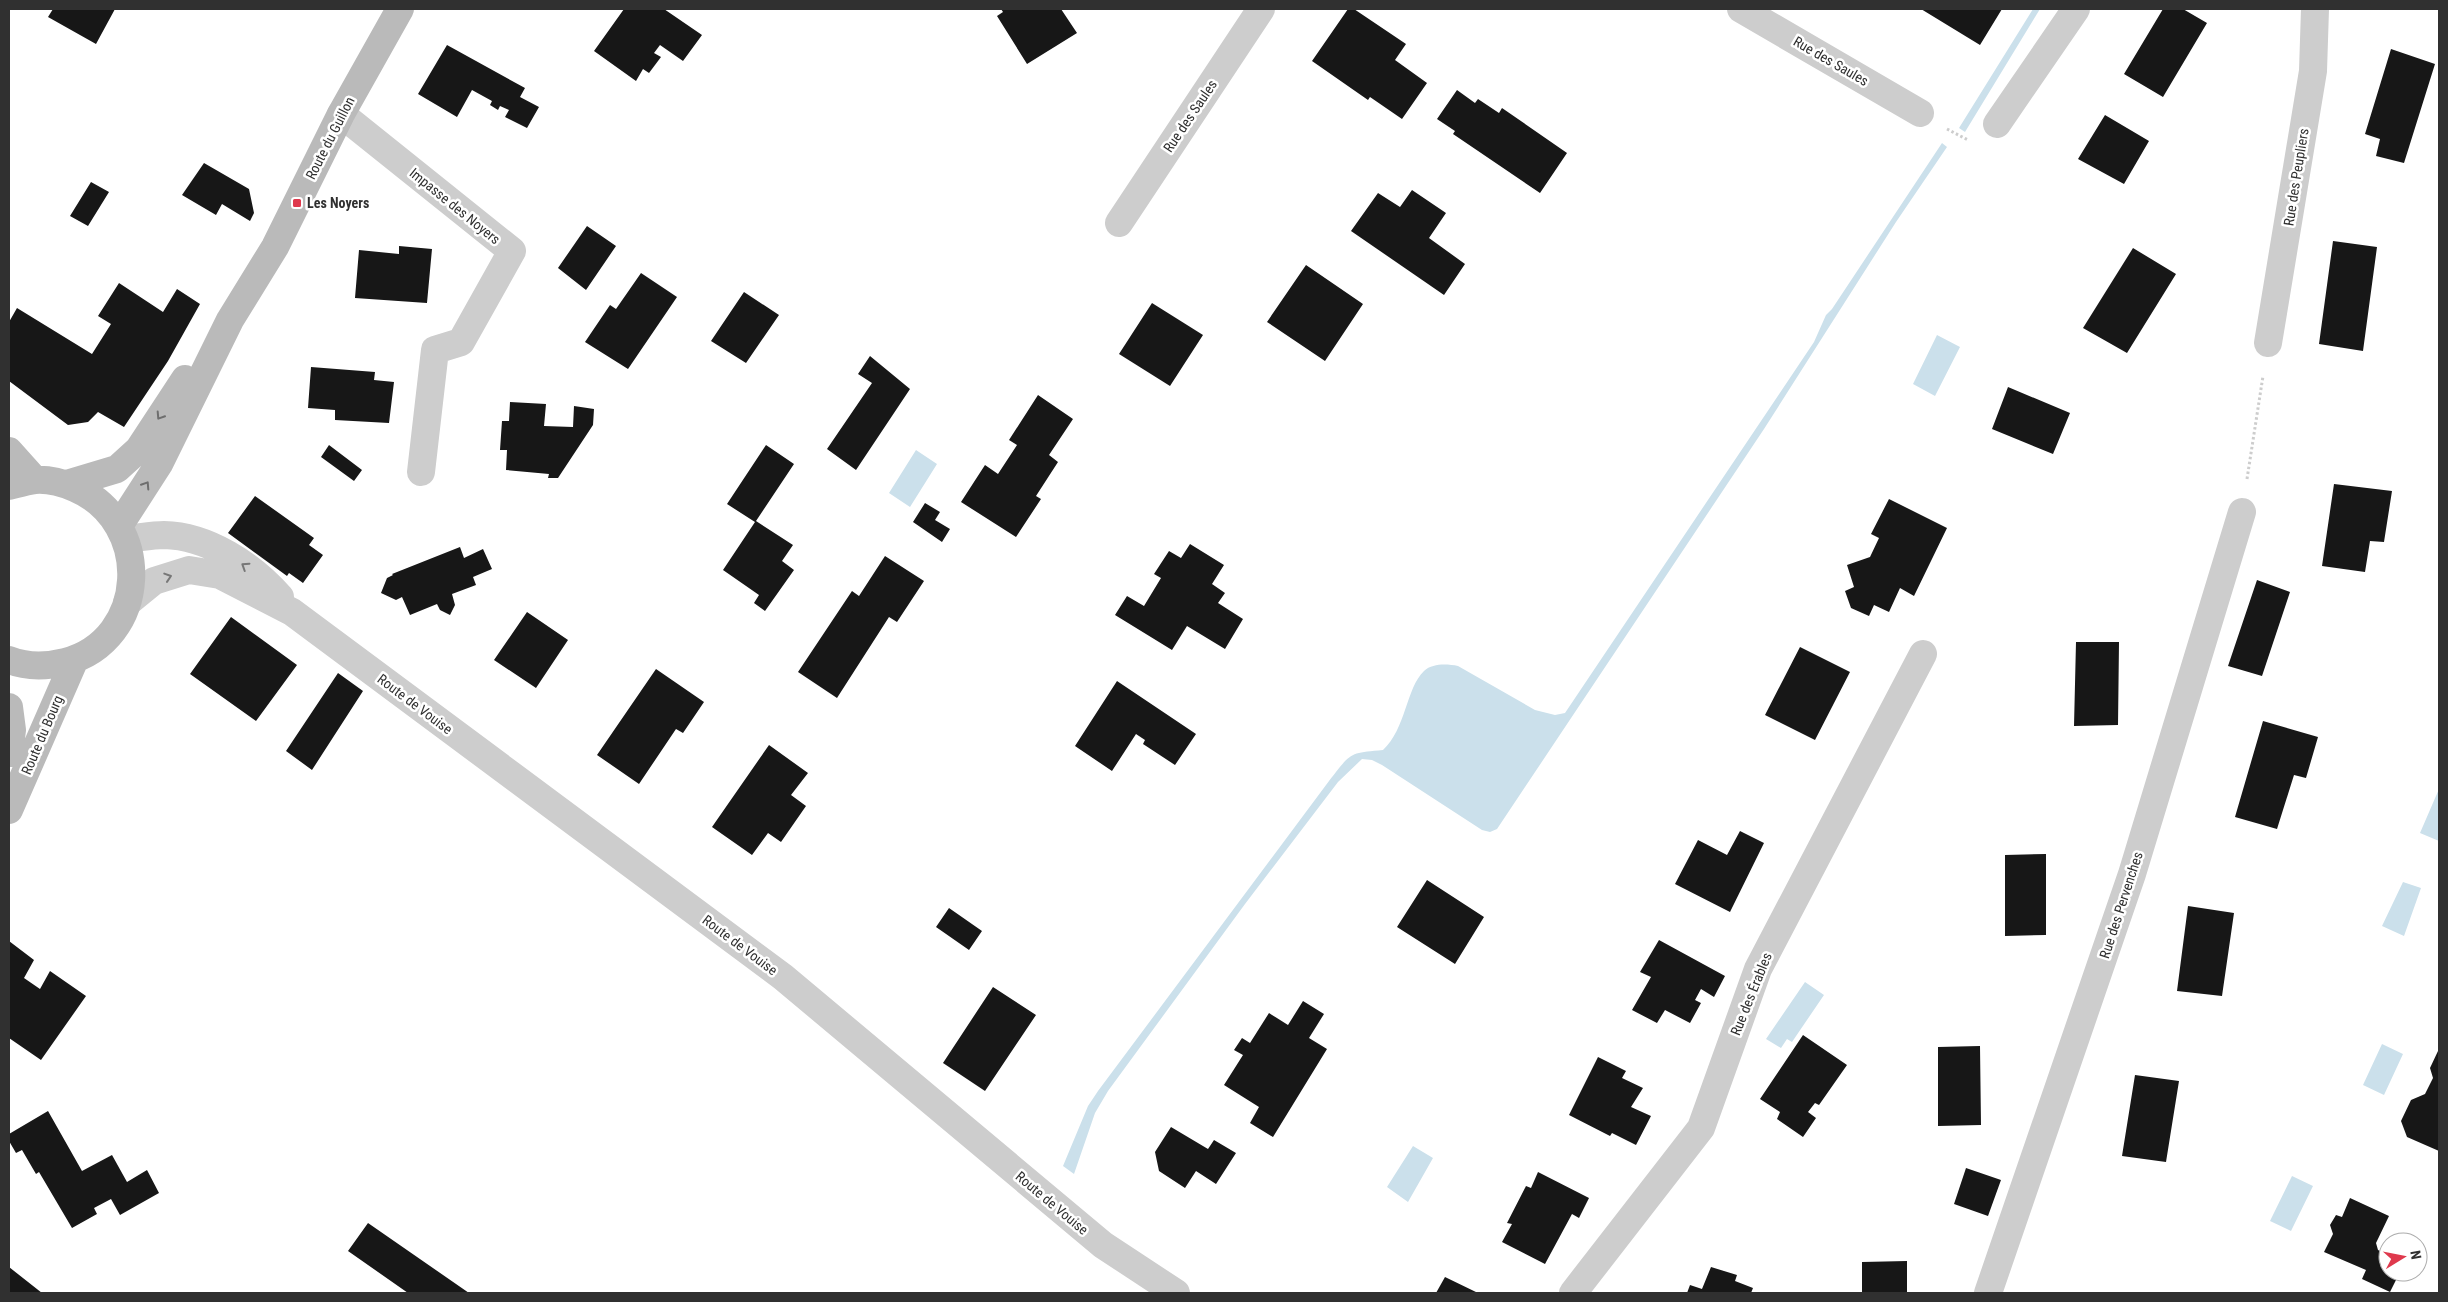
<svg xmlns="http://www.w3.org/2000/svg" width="2448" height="1302" viewBox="0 0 2448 1302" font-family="'Roboto Condensed',sans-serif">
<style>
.water{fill:#cbe0eb}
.building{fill:#171717}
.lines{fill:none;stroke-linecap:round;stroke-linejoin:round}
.path{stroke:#cdcdcd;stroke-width:3;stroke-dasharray:2.5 2.5;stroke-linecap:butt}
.street{stroke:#cdcdcd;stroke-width:28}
.secondary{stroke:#bababa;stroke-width:28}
.oneway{stroke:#6e6e6e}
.oneway2{stroke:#777}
.poi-dot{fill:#df394d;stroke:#fff;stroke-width:2}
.labels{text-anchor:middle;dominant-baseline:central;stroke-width:5;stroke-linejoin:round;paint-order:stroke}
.street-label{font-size:14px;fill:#303030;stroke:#fff}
.poi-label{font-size:14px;font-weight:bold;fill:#303030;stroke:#fff;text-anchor:start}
</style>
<rect width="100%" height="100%" fill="#fff"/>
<path class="water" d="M2033,9h7l-75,123 -6,-4z
M1942,143l5,4 -51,75 -132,207 -267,400 -7,3 -8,-2 -100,-65 -10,-5 -10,-1 -24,23 -93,122 -137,187 -13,22 -21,61 -11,-8 25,-60 10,-15 231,-310c22,-28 19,-28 54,-31 23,-21 23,-62 41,-79 9,-8 23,-7 34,-5l77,44 20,5 10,-2 249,-371 12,-27 6,-6z
M1937,335l23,12 -25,49 -22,-12z
M916,450l21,14 -27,43 -21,-14z
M2439,789v52l-19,-8z
M2403,882l18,6 -17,48 -22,-10z
M1805,982l19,13 -32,47 -5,-3 -6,9 -15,-9z
M2382,1044l21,10 -19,41 -21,-10z
M1413,1146l20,12 -25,44 -21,-15z
M2292,1176l21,10 -22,45 -21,-10z"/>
<path class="building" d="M53,9h62l-19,35 -48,-27z
M624,9h40l38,26 -19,26 -23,-16 -6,8 7,4 -12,16 -6,-4 -7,12 -42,-30z
M1001,9h60l16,24 -50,31 -30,-48 6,-4z
M1348,9h6l52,35 -11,16 32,23 -25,36 -32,-22 -2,3 -56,-39z
M1921,9h81l-22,36z
M2163,9h20l24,14 -44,74 -39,-23z
M447,45l78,43 -5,9 19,10 -12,21 -22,-11 4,-7 -9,-4 -2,4 -8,-5 2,-4 -20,-11 -15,27 -39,-23z
M2391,49l44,15 -31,99 -28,-7 4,-17 -15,-5z
M1457,90l18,13 3,-4 21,14 3,-5 65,45 -27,40 -87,-59 2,-3 -18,-12z
M2105,115l44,26 -25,43 -46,-25z
M204,163l45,26 5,24 -4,8 -28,-17 -6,11 -34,-20z
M91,182l18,10 -21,34 -18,-10z
M1412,190l34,23 -17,25 36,26 -21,31 -93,-64 27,-38 22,14z
M587,226l29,20 -30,44 -28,-22z
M2333,241l44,6 -14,104 -44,-7z
M399,246l33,3 -5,54 -72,-5 4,-48 40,4z
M2133,248l43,26 -49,79 -44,-25z
M1306,265l57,39 -38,57 -58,-39z
M641,273l36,24 -49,72 -43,-27 25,-37 6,4z
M119,283l44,29 14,-23 23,15 -32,57 -44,66 -26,-15 -10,10 -20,3 -59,-44v-59l8,-14 75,46 19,-30 -13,-8z
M744,292l35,23 -33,48 -35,-22z
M1152,303l51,32 -33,51 -51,-32z
M870,356l40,33 -54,81 -29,-21 45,-66 -14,-9z
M311,367l64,5 -1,8 20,2 -5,41 -54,-3v-10l-27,-2z
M2008,387l62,26 -17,41 -61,-25z
M1038,395l35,24 -24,36 9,7 -22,34 5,3 -25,38 -55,-35 24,-37 13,9 19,-29 -8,-5z
M510,402l36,2 -2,22 29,1 1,-21 20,3 -1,16 -35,53h-10l1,-4 -43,-4 1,-20h-7l2,-29h7z
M329,445l33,25 -8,11 -33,-24z
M766,445l28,19 -38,57 37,24 -11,16 12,9 -29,41 -11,-8 5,-8 -36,-25 32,-48 -28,-18z
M2334,484l58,7 -8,51 -14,-1 -5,31 -43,-6z
M255,496l59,42 -5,7 14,10 -20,28 -14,-10 -2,3 -59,-43z
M1889,499l58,29 -33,68 -14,-8 -11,24 -15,-7 -5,11 -18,-8 -6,-17 9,-4 -7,-22 23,-8 9,-19 -8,-4z
M925,503l15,9 -5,8 15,9 -8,13 -29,-20z
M1190,544l34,21 -12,19 13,9 -7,10 25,16 -18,30 -38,-23 -15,24 -57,-35 12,-19 17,10 17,-28 -7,-4 15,-23 12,7z
M460,547l4,11 19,-9 9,20 -19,8 3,8 -24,9 3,11 -5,10 -10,-5 -3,-6 -27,11 -8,-18 -6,3 -15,-7 6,-15 6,-3 -1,-1z
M885,556l39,25 -27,41 -8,-5 -52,81 -39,-26 54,-81 7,5z
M2257,580l33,12 -28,84 -34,-10z
M527,612l41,28 -32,48 -42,-28z
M231,617l66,48 -41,56 -66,-47z
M2076,642h43l-1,83 -44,1z
M1800,647l50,25 -35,68 -50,-25z
M656,669l48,33 -21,31 -7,-4 -37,55 -42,-29z
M338,673l25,18 -51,79 -26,-19z
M1117,681l79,53 -21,31 -32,-21 2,-4 -9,-6 -24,37 -37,-25z
M2263,721l55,16 -12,41 -12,-3 -17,54 -42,-12z
M769,745l39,28 -17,22 15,11 -25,36 -13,-9 -16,22 -40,-28z
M1740,831l24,12 -34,69 -55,-28 23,-44 29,15z
M2046,854v81l-41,1v-81z
M1427,880l57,37 -29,47 -58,-37z
M2188,906l46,7 -12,83 -45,-5z
M949,908l33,23 -13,19 -33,-23z
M1659,940l66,36 -11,21 -13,-8 -6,11 6,3 -11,20 -25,-13 -8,13 -25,-13 19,-33 -11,-5z
M9,941l25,19 -10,18 16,11 10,-18 36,25 -45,64 -32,-22z
M993,987l43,28 -51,76 -42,-28z
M1303,1001l21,13 -15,24 18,11 -54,88 -23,-14 9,-16 -35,-22 19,-30 -9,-5 8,-12 8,5 19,-30 19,12z
M1803,1035l44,30 -28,40 -4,-2 -7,9 8,6 -13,19 -26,-18 3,-7 -20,-13z
M1980,1046l1,79 -43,1v-79z
M2438,1051l1,1v99l-32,-14 -6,-16 10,-21 14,-6 8,-16 -3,-10z
M1598,1057l28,14 -4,7 21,10 -12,19 20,9 -15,29 -24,-12 -2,3 -41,-21z
M2135,1075l44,6 -13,81 -44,-6z
M48,1111l34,60 30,-16 15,27 20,-12 12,23 -39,22 -9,-16 -17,9 3,6 -25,14 -33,-56 -3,2 -14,-24 -6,3 -7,-12v-7z
M1171,1127l37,22 6,-9 22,13 -20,31 -20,-13 -11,17 -26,-17 -4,-19z
M1966,1168l35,12 -13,36 -34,-12z
M1538,1172l51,26 -10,20 -7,-4 -27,50 -43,-22 10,-18 -5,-1 19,-37 5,2z
M2350,1198l39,18 -13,27 2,7 10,5v17h12l-10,20 -28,-13 4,-9 -42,-18 9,-18 -3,-9 6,-10 6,2z
M368,1223l101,70h-61l-60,-42z
M1907,1261v32h-45v-31z
M9,1267l33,26h-33z
M1711,1267l26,8 -2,6 18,7 -2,5h-64l3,-8 12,4z
M1445,1277l33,16h-42z"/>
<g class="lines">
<path class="path" d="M1947,129l21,11
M2247,479l16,-103"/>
<path class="street" d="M1741,9l179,104
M341,114l171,137 -51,91 -26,8 -14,122
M1997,124l79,-115
M1119,223l142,-214
M2268,343l45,-272 2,-62
M126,539c12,-1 26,-4 38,-4 44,1 88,30 116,62
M127,603l27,-22 35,-11 31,5 72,37 491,365 320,268 73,48
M1573,1293l128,-165 57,-159 165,-315
M1988,1293l144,-419 110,-362"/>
<path class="secondary" d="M9,451l26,29
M67,484l50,-15 22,-20 46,-70
M9,486c8,-2 17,-5 26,-6 13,-1 28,3 40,8 79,34 74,152 -10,174 -20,5 -38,5 -56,-2
M119,526l40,-62 71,-144 45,-73 66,-133 59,-105
M9,707l3,23 -3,23
M9,810l66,-151"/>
</g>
<defs><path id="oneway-chevron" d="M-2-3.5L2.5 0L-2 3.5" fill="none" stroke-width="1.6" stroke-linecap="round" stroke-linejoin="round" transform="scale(1.25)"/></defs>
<g class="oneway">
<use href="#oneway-chevron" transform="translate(160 416) rotate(123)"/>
<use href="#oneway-chevron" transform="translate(146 485) rotate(-57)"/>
</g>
<g class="oneway2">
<use href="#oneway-chevron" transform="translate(245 566) rotate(-147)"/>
<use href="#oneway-chevron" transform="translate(168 577) rotate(-18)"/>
</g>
<rect class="poi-dot" x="292" y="198" width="10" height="10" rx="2.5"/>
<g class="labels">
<g class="street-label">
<text transform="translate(1831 61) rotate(30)">Rue des Saules</text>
<text transform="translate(1190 116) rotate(-56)">Rue des Saules</text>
<text transform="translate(330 138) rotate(-63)">Route du Guillon</text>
<text transform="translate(2296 177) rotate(-81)">Rue des Peupliers</text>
<text transform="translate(455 206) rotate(39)">Impasse des Noyers</text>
<text transform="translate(415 704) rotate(37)">Route de Vouise</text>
<text transform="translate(42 735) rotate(-67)">Route du Bourg</text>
<text transform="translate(2121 905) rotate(-72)">Rue des Pervenches</text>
<text transform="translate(740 945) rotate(37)">Route de Vouise</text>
<text transform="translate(1751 994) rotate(-68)">Rue des Érables</text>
<text transform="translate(1052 1203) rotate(40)">Route de Vouise</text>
</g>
<g class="poi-label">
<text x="307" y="203">Les Noyers</text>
</g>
</g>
<rect width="2448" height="1302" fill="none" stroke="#303030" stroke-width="20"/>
<g transform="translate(2403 1257) rotate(80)"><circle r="24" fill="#ffffff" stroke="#acacac"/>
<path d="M0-4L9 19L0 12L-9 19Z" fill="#df394d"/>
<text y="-8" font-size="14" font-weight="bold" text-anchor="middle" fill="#303030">N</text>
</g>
</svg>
